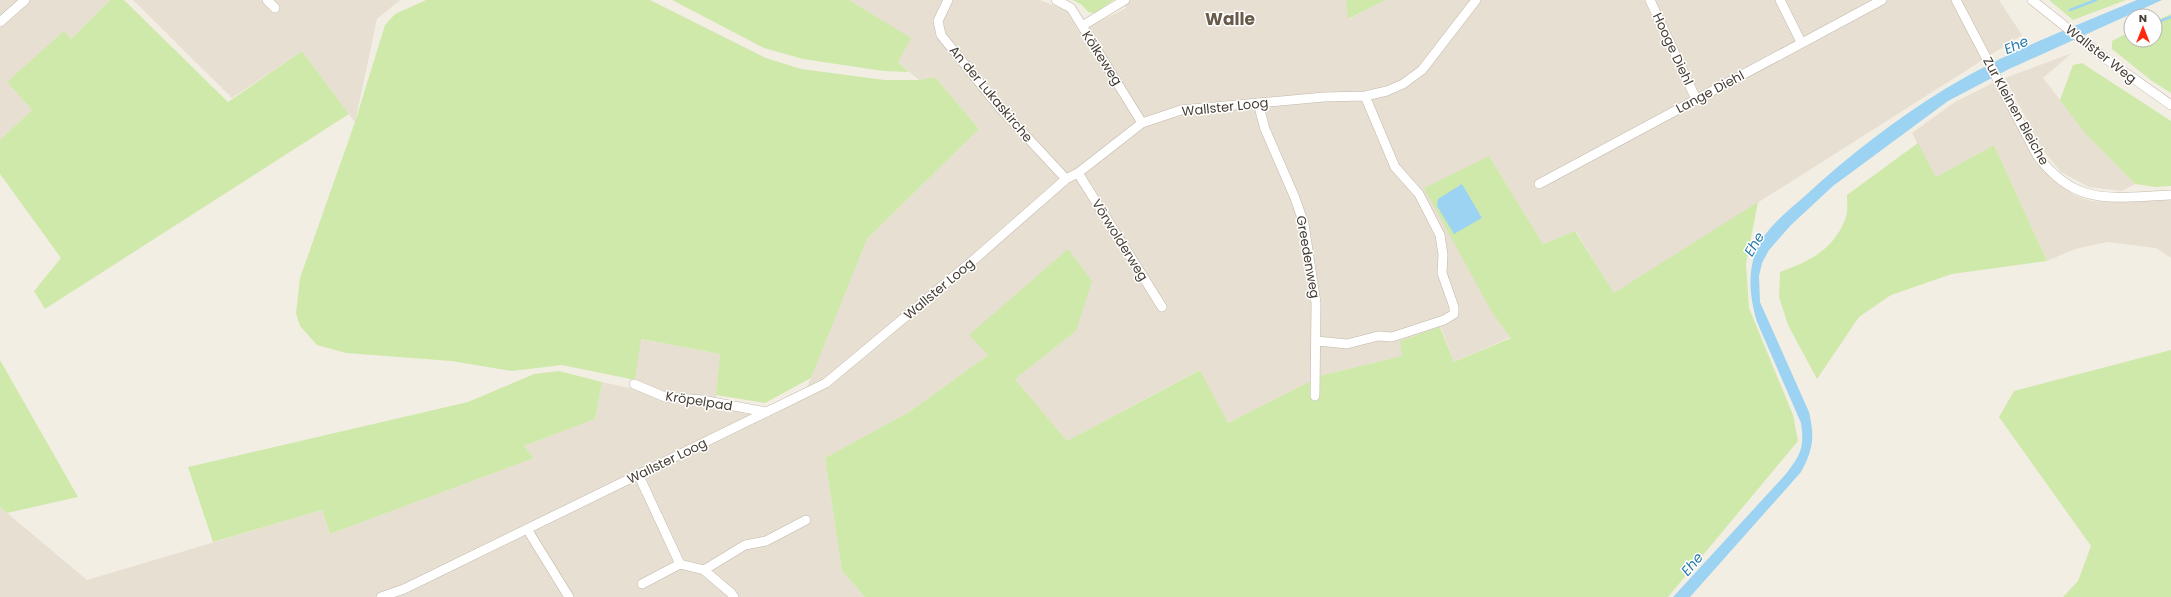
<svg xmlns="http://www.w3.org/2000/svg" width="2171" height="597" viewBox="0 0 2171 597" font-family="Poppins,sans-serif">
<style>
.residential{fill:#e7dfd1}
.green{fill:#cfe9aa}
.water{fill:#9cd3f3}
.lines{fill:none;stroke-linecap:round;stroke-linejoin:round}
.stream{stroke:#9cd3f3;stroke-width:2.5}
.minor-casing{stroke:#c1b8a9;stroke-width:10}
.minor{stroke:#fff;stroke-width:9}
.labels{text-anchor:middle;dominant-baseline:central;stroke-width:3;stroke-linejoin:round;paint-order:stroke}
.street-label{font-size:13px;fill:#453d33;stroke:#fff}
.water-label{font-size:14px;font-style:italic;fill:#277aad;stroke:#fff}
.district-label{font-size:17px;font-weight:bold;fill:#685b4a;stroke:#fff}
</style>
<rect width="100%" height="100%" fill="#f3eee4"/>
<path class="residential" d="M0,0h110l-39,39 -7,-7 -57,50 25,28 -32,30z
M133,0h267l-23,19 -22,103 -53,-71 -70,47z
M849,0h191l27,11 12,21 47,-24 -4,-8h224l3,19 37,-19h613l23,35 -408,259 -38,-63 -33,13 -54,-88 4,158 18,23 -57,25 -13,-35 -39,29 -79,19 -95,48 -29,-53 -132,71 -52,-62 61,-48 -106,4 18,20 -79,57 -84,46 17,113 23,26h-865v-90l87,73 235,-70 8,24 204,-76 -10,-12 71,-27 7,-37 32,7 6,-50 80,15 -5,53 51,11 36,-18 65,-161 112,-110 -44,-52 -16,3 -21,-18 12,-24z
M2072,53l-29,25 43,55 49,51 -13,7 -33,-4 -28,-15 -19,-23 -37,-71z
M1993,83l49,86 32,26 17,6 17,1 63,-2v58l-15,-10 -49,-6 -32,7 -28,12 -53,-116 -58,32 -24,-44 43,-31z"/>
<path class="green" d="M110,0h14l104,102 74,-51 47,63 -304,195 -11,-18 27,-33 -61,-84v-34l32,-30 -25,-28 57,-51 7,8z
M426,0h224l116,58 35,11 84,11h34l16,-3 44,52 -112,110 -56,139 -46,25 -49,-8 4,-41 -79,-15 -6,41 -73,-15 -50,6 -61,-10 -105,-8 -29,-8 -17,-19 -4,-13 4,-35 55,-156 30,-97 10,-11z
M672,0h177l62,38 -13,24 11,10 -26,-1 -80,-12 -39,-11z
M1073,0h41l-20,13 -6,-1 -6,-7z
M1346,0h40l-38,19z
M2049,0h77l-53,20z
M2171,14v79l-19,-12 -40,-32v-8l19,-10v9h24v-19z
M2082,63l89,58v65l-15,1 -21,-3 -50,-51 -25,-33 13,-35z
M1918,143l18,34 58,-32 53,116 -95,13 -61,21 -32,22 -42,62 -29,-54 -9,-28 1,-25c30,-11 55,-23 66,-55 2,-7 1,-16 1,-22z
M1489,156l54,88 32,-13 39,62 144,-91 -12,62 3,44 44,107 5,26 -130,156h-803l-23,-26 -17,-113 84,-46 79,-57 -19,-20 99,-86 24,32 -16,50 -61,48 52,62 133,-71 28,53 95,-48 79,-19 -2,-15 40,-14 14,35 57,-24 -18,-24 -69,-126z
M2171,350v247h-108l15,-16 13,-35 -92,-129 15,-26z
M0,360l78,137 -71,16 -7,-6z
M559,371l43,11 -7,37 -71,27 10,12 -204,76 -8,-24 -109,32 -25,-75 280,-65 66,-28z"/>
<path class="water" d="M2137,0h25l-153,69 -61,32 -115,85 -42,39 -22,25 -7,13 -3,13 1,26 49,110c6,25 4,38 -8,60l-111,125h-17l112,-122c15,-19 20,-27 16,-52l-44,-101c-7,-25 -10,-47 -1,-71 9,-23 32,-40 50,-56 42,-39 90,-76 139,-106 60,-37 128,-62 192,-89z
M1462,184l20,34 -28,16 -17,-28 1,-7z"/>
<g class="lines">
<path class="stream" d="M2070,10l26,-10
M2155,23l16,-6"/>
<g class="minor-casing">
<path id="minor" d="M267,0l8,8
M948,0l-10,21 3,14 59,73 66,71
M1056,0l15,8 71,115
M1650,0l46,99
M1780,0l21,42
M1956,0l81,155c39,53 76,42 134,40
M2032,0l74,59 65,46
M0,22l25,-22
M1082,26l43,-26
M1258,103l7,26 30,69 9,26 12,79 -1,93
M1078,173l84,134
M1539,184l343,-184
M1317,341l30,3 31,-8 14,1 52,-17 10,-6v-7l-12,-34 1,-18 -3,-20 -21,-41 -24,-27 -30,-71
M634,384l31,13 37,3 64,12
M639,476l41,88 24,6 27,23 3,4
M527,529l42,68
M704,570l41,-25 21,-4 40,-21
M642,584l38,-20
M381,597l23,-8 422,-206 151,-126 89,-78 12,-6 64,-50 39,-13 143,-13 41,-1 22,-5 16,-7 19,-14 54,-70"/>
</g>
<use href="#minor" class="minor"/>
</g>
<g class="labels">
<g class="street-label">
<text transform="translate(1673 49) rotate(65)">Hooge Diehl</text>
<text transform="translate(2101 54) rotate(38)">Wallster Weg</text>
<text transform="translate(1102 58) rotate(57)">Kölkeweg</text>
<text transform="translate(1710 92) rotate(-28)">Lange Diehl</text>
<text transform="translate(991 94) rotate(50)">An der Lukaskirche</text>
<text transform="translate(1225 107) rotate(-6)">Wallster Loog</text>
<text transform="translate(2016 111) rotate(61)">Zur Kleinen Bleiche</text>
<text transform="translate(1120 240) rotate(58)">Vörwolderweg</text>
<text transform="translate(1308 257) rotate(80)">Greedenweg</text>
<text transform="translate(939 289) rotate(-40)">Wallster Loog</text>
<text transform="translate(699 401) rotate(9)">Kröpelpad</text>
<text transform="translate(667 461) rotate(-26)">Wallster Loog</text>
</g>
<g class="water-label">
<text transform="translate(2016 45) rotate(-24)">Ehe</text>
<text transform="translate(1754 244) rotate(-59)">Ehe</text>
<text transform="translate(1692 564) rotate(-50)">Ehe</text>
</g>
<g class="district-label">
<text x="1230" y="19">Walle</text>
</g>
</g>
<g transform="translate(2143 28)"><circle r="19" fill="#ffffff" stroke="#b5b1ad"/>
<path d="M0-3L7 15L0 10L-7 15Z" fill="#ff2a0e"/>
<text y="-6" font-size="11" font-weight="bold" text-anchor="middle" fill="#453d33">N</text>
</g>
</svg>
